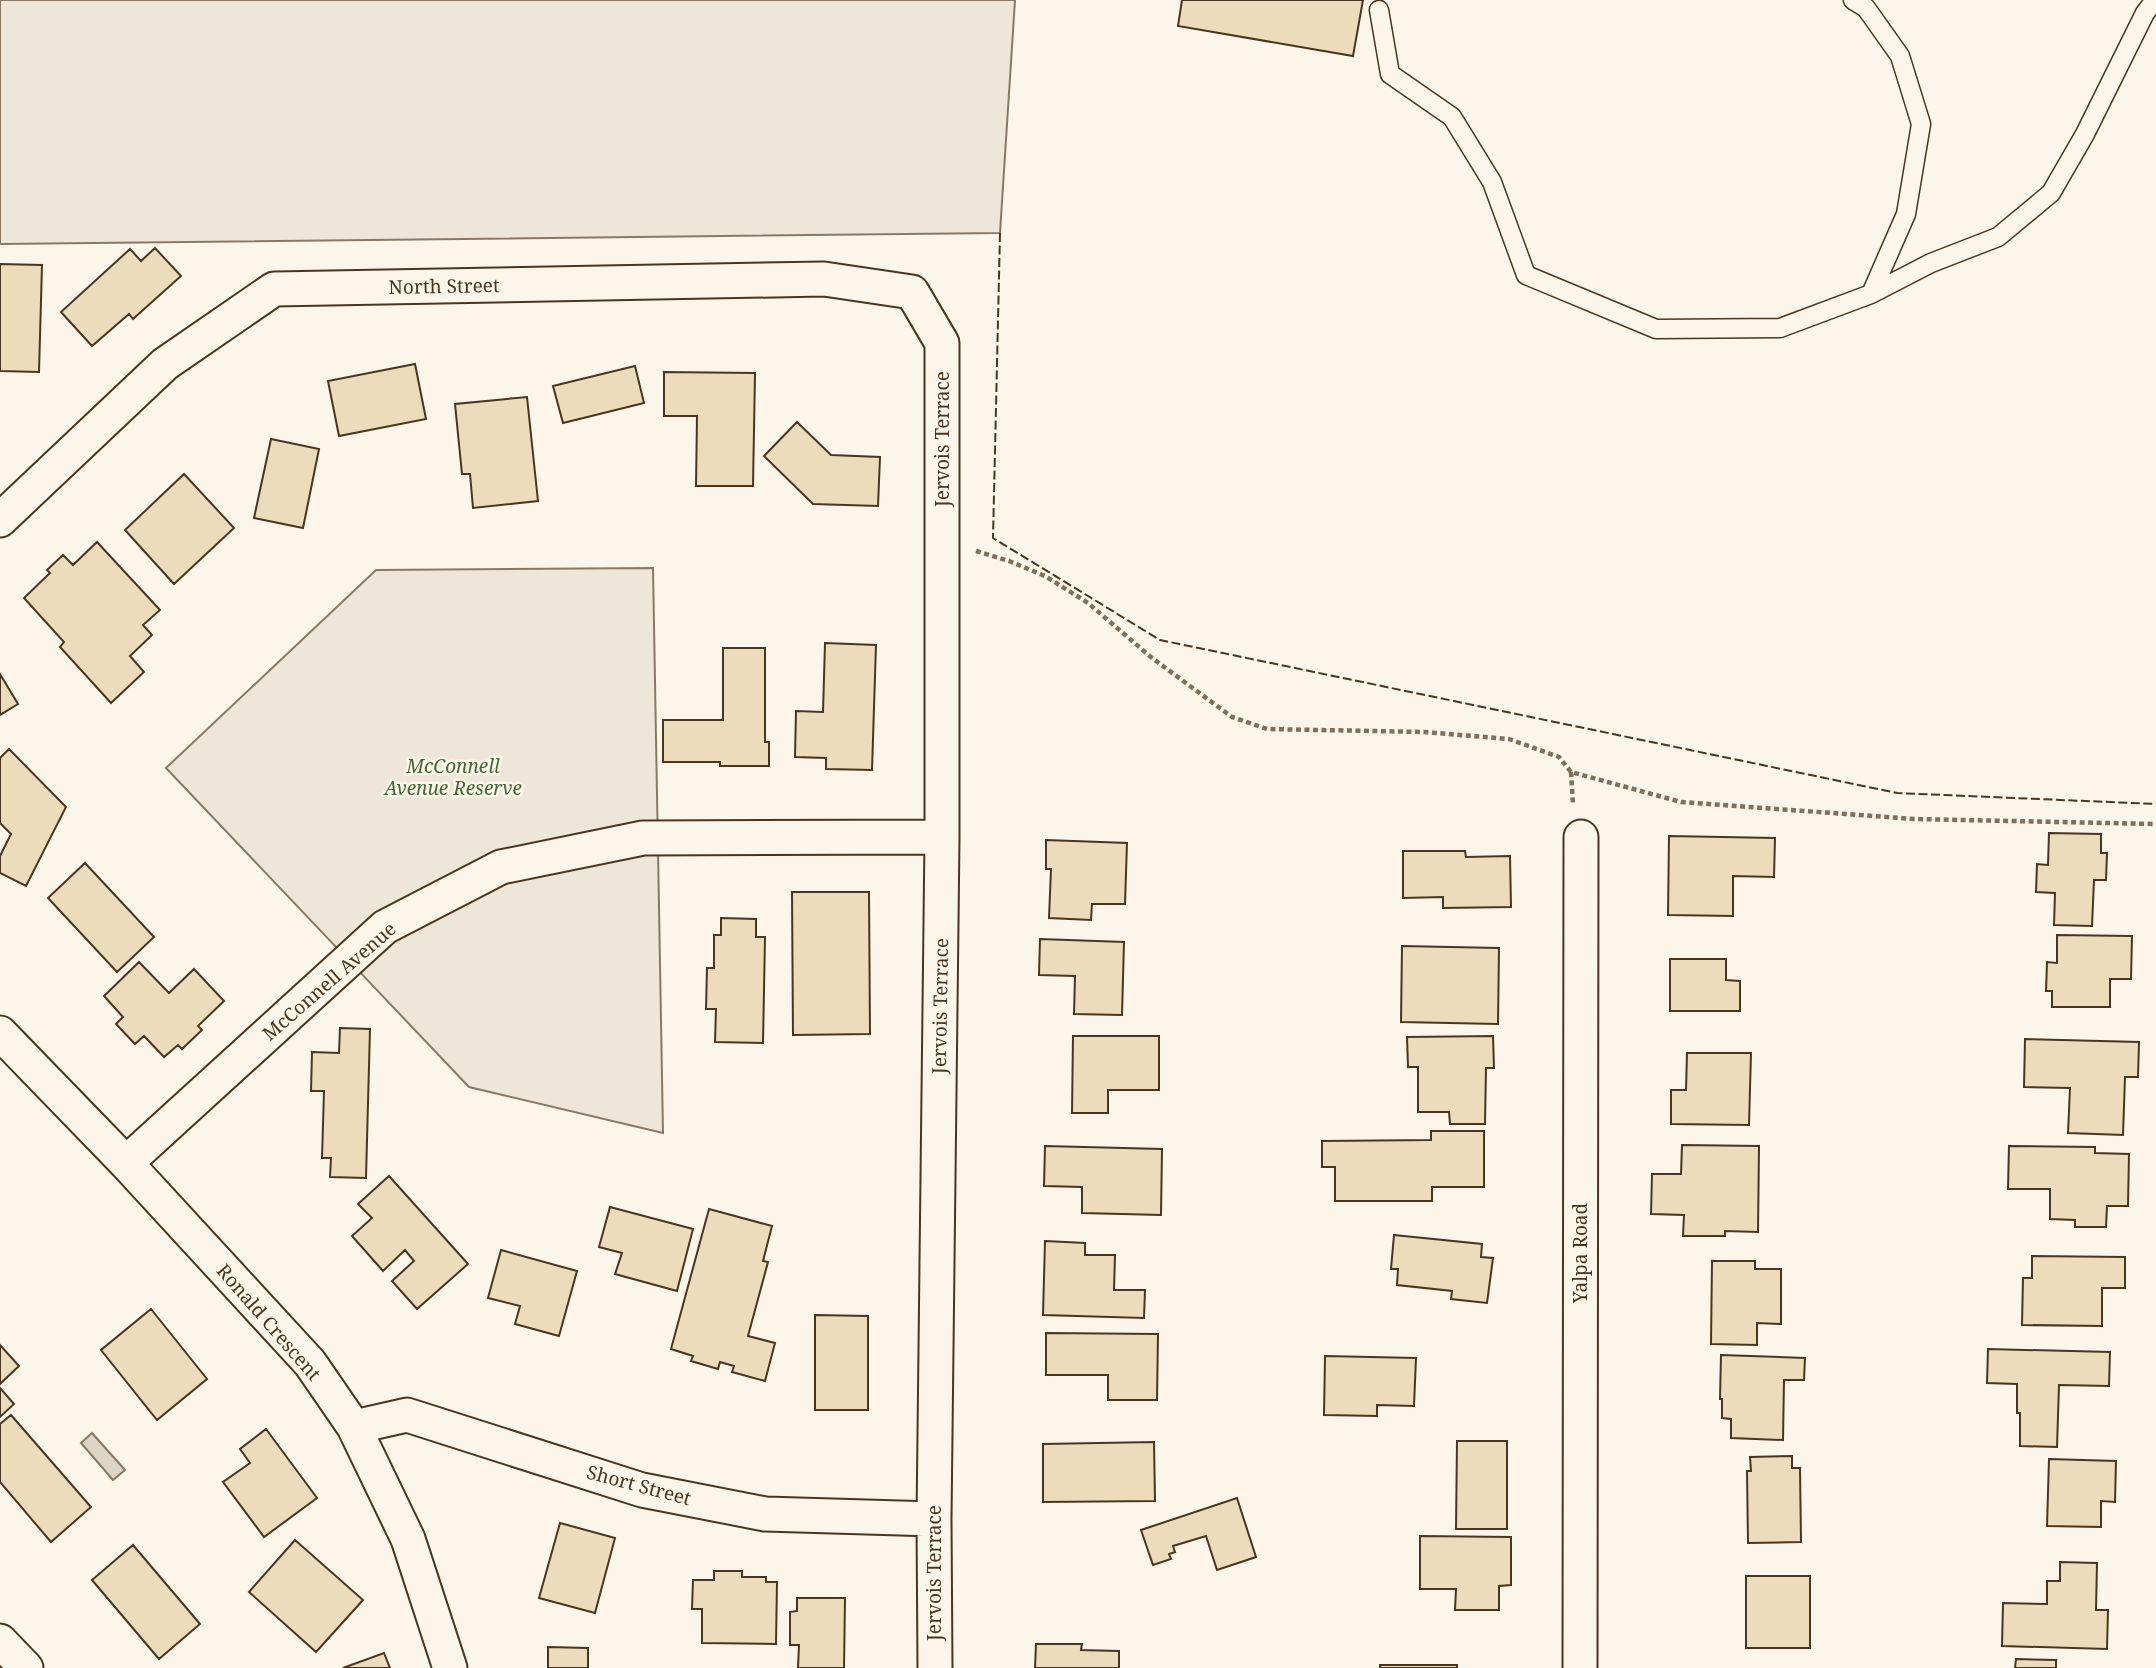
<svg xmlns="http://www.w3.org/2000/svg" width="2156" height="1668" viewBox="0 0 2156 1668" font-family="'Noto Serif',serif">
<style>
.green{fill:#ede6d9;stroke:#887966;stroke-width:2}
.water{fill:#dcd4c6;stroke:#887966;stroke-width:2}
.building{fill:#ecdcbc;stroke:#4a3520;stroke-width:2}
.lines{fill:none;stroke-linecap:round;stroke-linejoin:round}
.service-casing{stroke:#4a3520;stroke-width:21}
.minor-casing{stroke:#4a3520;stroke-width:37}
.path{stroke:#7f6f5c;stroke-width:4.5;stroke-dasharray:5 3.5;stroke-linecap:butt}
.service{stroke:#fbf6e9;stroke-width:18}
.minor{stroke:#fbf6e9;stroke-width:33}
.fence{stroke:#4a3520;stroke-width:2;stroke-dasharray:9 3.5;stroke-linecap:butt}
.labels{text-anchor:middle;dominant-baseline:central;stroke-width:5;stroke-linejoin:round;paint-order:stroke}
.street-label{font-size:19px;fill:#4a3520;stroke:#fbf6e9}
.park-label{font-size:19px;font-style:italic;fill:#436837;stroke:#fbf6e9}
</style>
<rect width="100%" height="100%" fill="#fbf6e9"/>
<path class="green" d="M0,0h1015l-15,233 -1000,11z
M653,568l10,565 -194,-46 -303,-319 210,-198z"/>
<path class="water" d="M92,1433l33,37 -12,10 -32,-37z"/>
<path class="building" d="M1182,0h181l-10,56 -175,-30z
M155,248l26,28 -48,43 -4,-5 -37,32 -31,-34 69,-63 11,12z
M0,264l42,1 -3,107 -39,-1z
M415,364l11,55 -87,17 -11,-55z
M635,366l9,37 -81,20 -10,-37z
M664,372l91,1 -2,113h-57l1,-70h-33z
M527,397l11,104 -65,7 -3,-34h-8l-7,-70z
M797,422l34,33 49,2 -2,49 -65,-2 -49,-48z
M271,439l48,10 -16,79 -49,-10z
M184,474l50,54 -60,56 -49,-54z
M97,542l63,68 -17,15 9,10 -22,21 14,16 -33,31 -51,-56 4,-5 -40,-44 26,-25 -3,-3 16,-15 10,10z
M825,643l51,2 -4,125 -46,-1v-11l-31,-1 1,-46 27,1z
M723,648h42v94h4v24h-49v-4h-57v-42h60z
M0,674l18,30 -18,11z
M9,749l57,58 -40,79 -26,-13v-17l11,-22 -11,-11v-65z
M2049,833l52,1v19h6l-1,27h-12l-2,46 -38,-1 1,-32 -19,-1 1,-28 11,1z
M1669,836l106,2 -1,39 -41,-1v40l-65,-1z
M1046,840l81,3 -2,61h-33l-1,16 -42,-2 2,-49h-5z
M1403,851h62l1,6 44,-1 1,51 -68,1v-11l-40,1z
M85,863l69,74 -37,35 -69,-74z
M792,892h77l1,142 -77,1z
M721,918l35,1v18h9l-2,106 -48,-1 1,-33h-10l1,-41h7v-33h7z
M2057,935l75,1 -1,43h-21v28h-58v-16h-6l1,-29 10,1z
M1040,939l84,3 -2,73 -48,-1 1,-38 -36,-1z
M1402,946l97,2 -1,76 -97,-2z
M1670,959h56v21l14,1v30h-70z
M139,962l30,31 25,-24 30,32 -26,25 4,4 -20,19 -4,-4 -14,12 -20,-21 -9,8 -19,-20 7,-7 -19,-21z
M340,1028l30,1 -4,149 -36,-1 1,-19h-9l2,-67h-13l1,-39 27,1z
M1073,1036h86v54h-51v23h-36z
M1493,1036l1,32h-8l-1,56h-35l-1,-12h-31v-45h-10l-1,-30z
M2025,1039l114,3 -1,35h-13l-2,58 -55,-2 2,-45 -46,-1z
M1687,1053h64l-2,72 -78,-1v-34h15z
M1431,1131h53v56h-52v14h-97v-34h-13v-26l109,-1z
M1682,1145l77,1 -1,86 -33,-1v5h-42l1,-21 -33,-1 1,-40h29z
M1045,1146l117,3 -1,66 -79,-2v-26l-38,-1z
M2009,1146l86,1v6l34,1 -1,52h-21l-1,21h-31v-7l-25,-1v-30h-42z
M389,1176l79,88 -51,45 -25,-28 22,-20 -9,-11 -22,21 -31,-35 20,-18 -14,-14z
M610,1207l83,22 -16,62 -62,-17 7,-21 -23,-6z
M709,1209l63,17 -9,35 5,1 -20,74 27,7 -10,38 -33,-9 2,-6 -14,-4 -2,7 -27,-8 2,-5 -22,-7z
M1394,1235l88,9 -1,13 12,1 -6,45 -36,-4 1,-8 -55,-6 1,-16h-7z
M1045,1241l40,2v12h30l-1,35h31l-1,28 -101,-3z
M501,1250l76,21 -18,65 -44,-12 5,-18 -32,-8z
M2032,1256l93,1v31h-23v38l-80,-1 1,-47h9z
M1712,1261h43v8h26v55l-24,-1v22l-46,-1z
M151,1309l56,70 -50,41 -56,-70z
M815,1315l53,1v94h-53z
M1046,1333l112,1 -1,66h-49v-25h-62z
M0,1345l19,21 -19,18z
M1988,1349l122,3 -1,34 -50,-1 -2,62 -37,-1v-33h-3v-29l-30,-1z
M1721,1355l84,3 -1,22h-20l-1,60 -52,-2v-19l-9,-1v-19h-2z
M1325,1356l91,2 -2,48 -37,-1v11l-53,-1z
M0,1388l14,16 -14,13z
M11,1415l80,92 -40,35 -51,-60v-58z
M266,1429l51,69 -53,39 -41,-55 27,-19 -10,-14z
M1457,1441h50v88h-51z
M1154,1442l1,59 -112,1v-58z
M1792,1456v12h8l1,74 -53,1 -1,-72h4l-1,-14z
M2049,1459l67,2 -1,41 -14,-1v26l-54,-1z
M1237,1498l19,59 -39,13 -11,-34 -33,10 2,6 -6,2 2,5 -18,6 -12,-35z
M560,1523l55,15 -20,75 -56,-15z
M1420,1536l91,1v48l-12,1v24h-44l1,-21h-36z
M295,1540l68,60 -47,52 -67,-60z
M133,1545l67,79 -41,35 -67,-79z
M2060,1562l37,1 -1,47h12l-1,39 -105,-3 1,-43 44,1v-23h13z
M714,1571h28v6h24v5h11l-1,62 -74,-1v-34h-10l1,-29h21z
M1746,1576h64v72h-64z
M797,1598h48l-1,70h-46l1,-23h-9v-33l7,-1z
M1036,1644h46l-1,6 38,1v17h-84z
M548,1647l40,1v20h-40z
M384,1653l6,15h-47z
M2016,1659l40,1v8h-41z
M1380,1665h77v3h-77z"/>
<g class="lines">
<g class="service-casing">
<path id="service" d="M1853,0l13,8 34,48 21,68 -15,90 -35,80
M1379,10l11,64 62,43 40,65 34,93 130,54 124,-1 91,-34 60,-31 67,-26 53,-44 34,-59 60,-121 10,-13"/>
</g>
<g class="minor-casing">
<path id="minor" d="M0,520l165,-156 109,-75 550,-10 88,13 30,51v494l-8,682 1,149
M0,1033l126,130 184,200 44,64 54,112 42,129
M126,1163l259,-236 116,-60 142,-29 299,-1
M354,1427l53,-12 235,75 123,24 169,5
M0,1641l26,27
M1580,1668l1,-831"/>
</g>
<path class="path" d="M976,551l33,10 36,15 43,27 64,55 80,59 35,12 157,3 85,7 50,18 12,15 110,30 233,17 242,5
M1571,772l2,32"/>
<use href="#service" class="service"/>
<use href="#minor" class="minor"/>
<path class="fence" d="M1000,233l-7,305 167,102 737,153 259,11"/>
</g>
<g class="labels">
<g class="street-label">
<text transform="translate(444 286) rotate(-1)">North Street</text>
<text transform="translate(942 439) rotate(-90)">Jervois Terrace</text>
<text transform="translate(329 981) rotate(-41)">McConnell Avenue</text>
<text transform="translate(940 1006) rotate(-89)">Jervois Terrace</text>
<text transform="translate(1580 1253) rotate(-90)">Yalpa Road</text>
<text transform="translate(269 1322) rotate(49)">Ronald Crescent</text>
<text transform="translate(639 1485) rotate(15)">Short Street</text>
<text transform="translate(934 1573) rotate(-90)">Jervois Terrace</text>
</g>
<g class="park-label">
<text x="453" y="766">McConnell<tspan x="453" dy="22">Avenue Reserve</tspan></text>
</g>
</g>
</svg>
